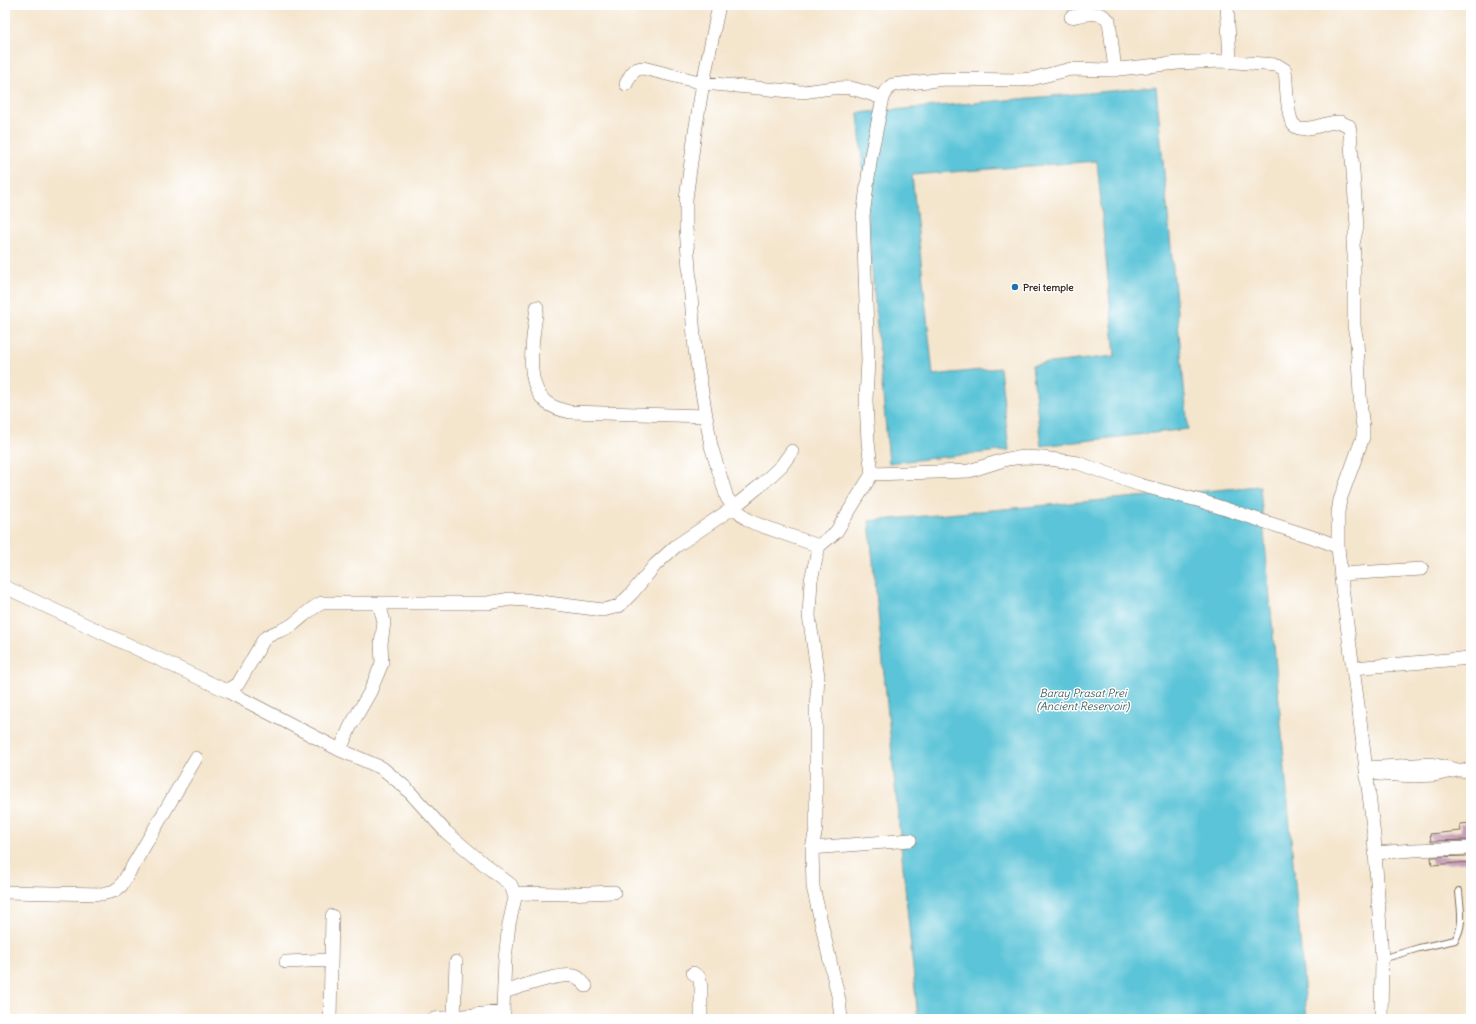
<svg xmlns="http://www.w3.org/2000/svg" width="1476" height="1024" viewBox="0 0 1476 1024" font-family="Delius,sans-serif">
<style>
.water{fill:#5cc4d8;stroke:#4c777b}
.building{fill:#c79eba}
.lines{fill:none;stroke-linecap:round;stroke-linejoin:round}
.lane-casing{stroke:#7c6b5b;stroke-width:8}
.street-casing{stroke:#7c6b5b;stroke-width:14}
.lane{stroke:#fff;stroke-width:6}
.street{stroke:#fff;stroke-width:13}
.poi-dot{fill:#1f6fb2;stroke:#fff;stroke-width:1.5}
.labels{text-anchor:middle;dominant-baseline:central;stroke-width:3;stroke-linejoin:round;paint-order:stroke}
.poi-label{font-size:10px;font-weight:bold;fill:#3b2a1e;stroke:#fff;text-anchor:start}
.water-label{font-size:11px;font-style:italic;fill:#47605f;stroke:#fff}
</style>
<rect width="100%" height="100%" fill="#fff"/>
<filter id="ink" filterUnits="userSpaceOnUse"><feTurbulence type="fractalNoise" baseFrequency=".025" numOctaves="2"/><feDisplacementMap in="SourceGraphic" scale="8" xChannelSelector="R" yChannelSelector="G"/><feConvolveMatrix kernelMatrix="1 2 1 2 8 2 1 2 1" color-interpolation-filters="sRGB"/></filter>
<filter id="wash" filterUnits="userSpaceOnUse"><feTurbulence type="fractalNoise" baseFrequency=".012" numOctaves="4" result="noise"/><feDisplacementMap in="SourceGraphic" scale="16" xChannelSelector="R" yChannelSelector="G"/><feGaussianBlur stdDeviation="0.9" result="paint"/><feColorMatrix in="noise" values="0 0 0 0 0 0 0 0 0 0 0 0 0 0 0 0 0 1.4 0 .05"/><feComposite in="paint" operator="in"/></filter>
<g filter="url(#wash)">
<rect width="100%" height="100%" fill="#f4e5cd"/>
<path class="water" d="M1156,87l32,342 -147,17 -9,-81 83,-9 -18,-195 -185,14 21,200 67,-7 9,82 -120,13 -31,-350z
M1260,486l47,533h-389l-49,-498z"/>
<g id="blocks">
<path class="building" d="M1471,823v17l-40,1 -1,-7 31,-3 -1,-7z
M1470,856v6l-38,3 -1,-8z"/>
</g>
</g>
<g filter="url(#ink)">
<use href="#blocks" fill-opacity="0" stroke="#7c6b5b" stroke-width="1"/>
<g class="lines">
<g class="lane-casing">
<path id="lane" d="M1382,959l37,-11 36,-8c10,-16 5,-32 4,-49"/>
</g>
<g class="street-casing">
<path id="street" d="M719,5l-16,78 -8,49 -9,67v29l9,122 16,96 16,52 7,9 13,12 7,4 65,23 -8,34 -2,36 9,60 -2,34v119l-4,19 1,39 26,113 2,19
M1227,5l3,56
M1071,17c12,-2 29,-8 38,4l6,49
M626,84c4,-8 7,-16 17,-16l60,15 98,9c16,-1 33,-6 49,-4 11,2 23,7 33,10
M537,307c-3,27 -15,76 10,96 7,5 14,7 23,9l136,4
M872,474l97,-3 38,-12 18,-2 18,1 35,5 62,22 61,16 123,40 14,6 4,41 18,132 14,116 8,123 -1,60
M819,546l17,-14 36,-58 -4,-32 -2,-42 2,-40 -5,-144 8,-61 12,-57 4,-8 5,-5 53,-6 75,1 11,-1 40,-10 38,1 69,-7 43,-2 56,4 8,5c2,16 1,35 6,50 6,19 36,0 49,2 3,1 6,3 9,4l1,5 7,95 -4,18 1,11v71l3,16 4,70 2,15v10l-23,63 -2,12v35
M1341,574l81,-5
M5,587l222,104 113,59 42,18 24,20 40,44 39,33 26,20 4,13 -6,26 -4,35 -2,50 1,10
M1353,668l118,-10
M227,691l11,-7 26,-45c8,-7 19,-8 28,-14 11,-8 17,-16 30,-22h166l22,-4 15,1 78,10 16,-4 13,-13 23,-28 21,-19 58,-39 28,-23 20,-19 10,-14
M340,750l10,-23 20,-35 12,-29 -1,-19 3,-22 -5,-19
M1366,768l65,-4 27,6 13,1
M1378,774l37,2 19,-1 20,-4
M812,848l98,-8
M1375,853l38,-3 58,-2
M5,892l97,2 12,-3 7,-5 75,-128
M514,893l52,1 48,-2
M286,962l45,-2
M693,973l6,4 2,10v32
M504,992c17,-5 54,-19 70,-16 6,1 8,6 12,10
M454,1017l2,-55
M330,1019l2,-103
M434,1019l69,-7"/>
</g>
<use href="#lane" class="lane"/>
<use href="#street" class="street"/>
</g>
</g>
<circle class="poi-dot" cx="1015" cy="287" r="4"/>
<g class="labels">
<g class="poi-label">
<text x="1023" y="287">Prei temple</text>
</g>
<g class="water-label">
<text x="1083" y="693">Baray Prasat Prei<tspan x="1083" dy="13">(Ancient Reservoir)</tspan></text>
</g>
</g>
<rect width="1476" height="1024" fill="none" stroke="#fff" stroke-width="20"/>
</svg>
